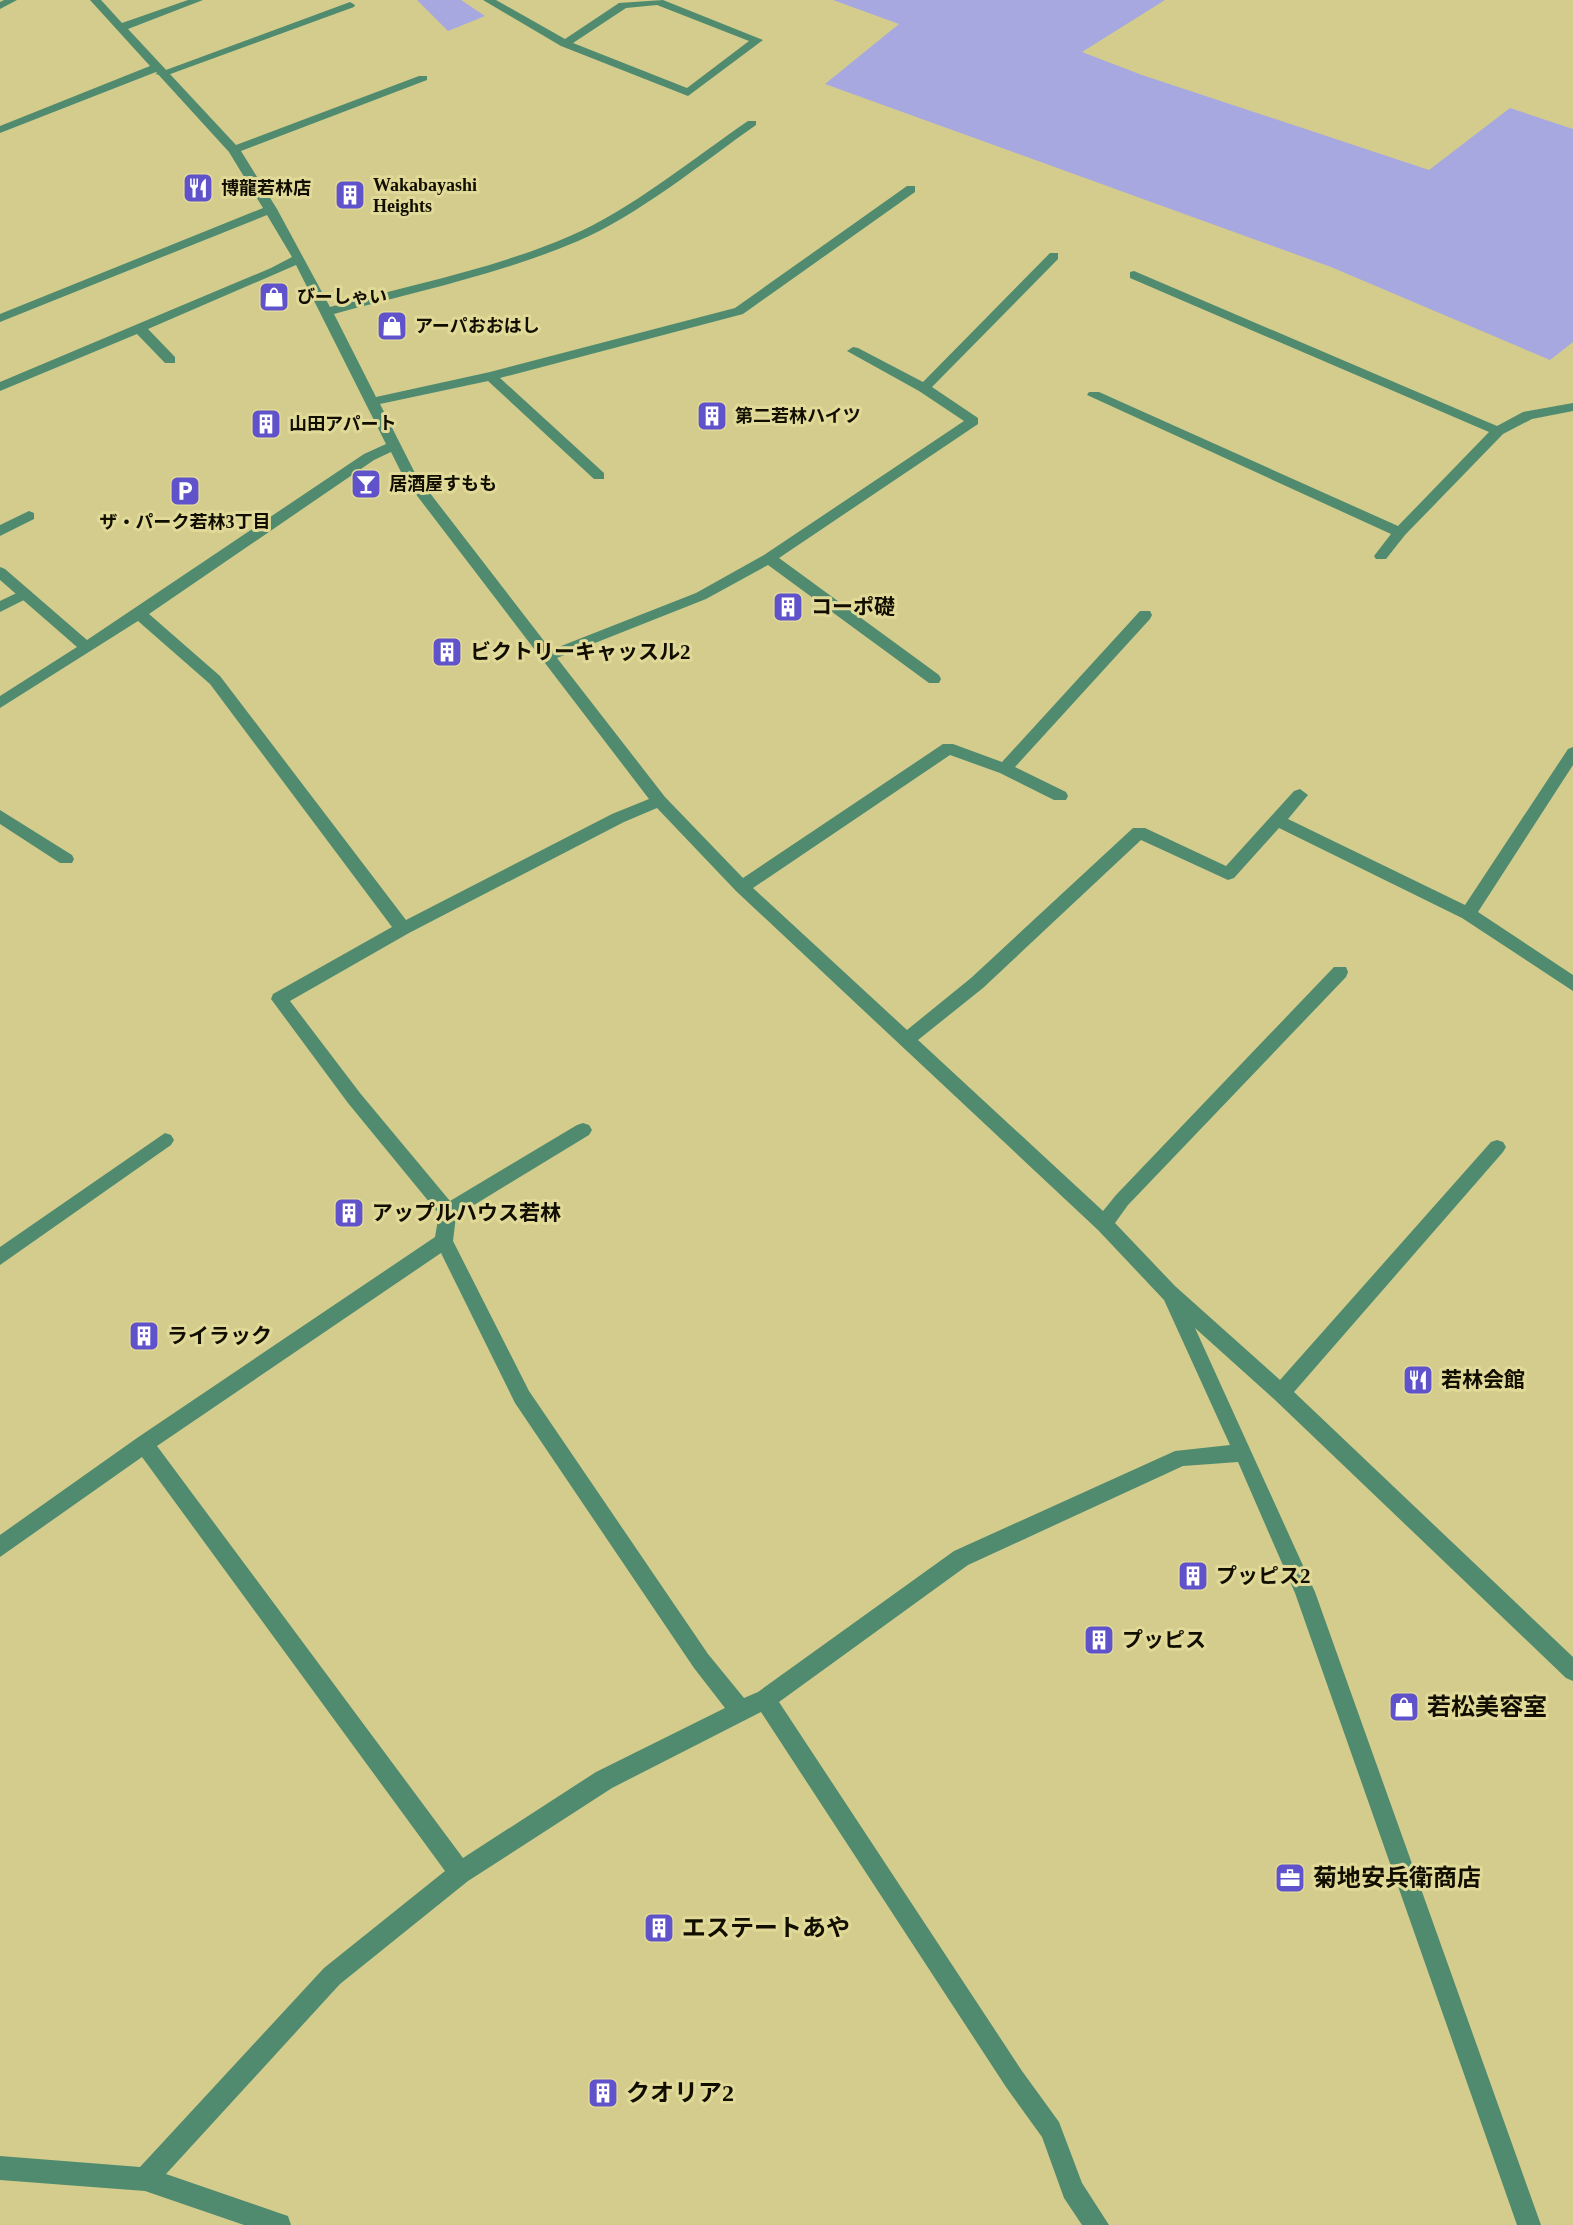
<svg xmlns="http://www.w3.org/2000/svg" width="1573" height="2225" viewBox="0 0 1573 2225" font-family="'Times New Roman','Noto Sans JP',serif">
<style>
.green{fill:#a7a8e0}
.lines{fill:none;stroke-linecap:round;stroke-linejoin:round}
.service{fill:#508b70;fill-rule:evenodd}
.minor{fill:#508b70;fill-rule:evenodd}
.labels{text-anchor:middle;dominant-baseline:central;stroke-width:6;stroke-linejoin:round;paint-order:stroke}
.far-poi-label{font-size:18px;font-weight:bold;fill:#110e00;stroke:#e0d998;text-anchor:start}
.poi-label{font-size:21px;font-weight:bold;fill:#110e00;stroke:#e0d998;text-anchor:start}
.near-poi-label{font-size:24px;font-weight:bold;fill:#110e00;stroke:#e0d998;text-anchor:start}
</style>
<rect width="100%" height="100%" fill="#d3cc8c"/>
<path class="green" d="M417,0h44l24,16 -37,15z
M833,0h332l-83,52 60,23 287,95 81,-62 63,21v213l-23,18 -219,-93 -506,-183 74,-60z"/>
<g class="lines">
<path class="service" d="M350,2l5,3 -1,2 -189,69 -10,-2z
M25,589l5,2 2,3 -2,3 -30,15v-11z"/>
<path class="minor" d="M4,0h13l-17,9v-7z
M90,0h11l21,23 66,-23h15l-75,29 108,116 183,-69h8v4l-186,71 36,58 53,98c80,-22 164,-38 240,-71 59,-25 124,-78 178,-115h8v4c-54,38 -119,91 -178,116 -77,33 -163,51 -244,73l42,83 114,-25 245,-64 172,-122h8v6l-172,122 -243,64 104,95v6h-10l-106,-98 -108,23 36,71 135,175 145,-57 68,-38 200,-134 -45,-30 -72,-40 6,-4 5,1 65,34 127,-129h8v6l-126,128 46,31v6l-199,134 160,117 2,4 -2,4h-10l-161,-118 -62,34 -149,59 108,139 78,81 200,-134h10l49,18 138,-151h10l2,4 -2,4 -135,148 51,25 2,4 -2,4h-12l-54,-27 -50,-18 -197,133 154,142 64,-52 162,-150h12l81,38 68,-75 6,-2 8,6 -20,24 177,86 103,-156 5,-2v18l-95,147 95,63v16l-111,-73 -183,-90 -45,50 -6,2 -87,-40 -158,148 -65,52 185,171 13,-16 218,-228h12l2,5 -2,5 -218,228 -13,18 60,63 105,94 211,-238 6,-2 6,2 3,5 -3,5 -209,240 279,265v24l-7,-3 -292,-279 -79,-71 120,264 226,633h-24l-222,-632 -57,-131 -55,4 -215,99 -189,137 243,369 37,51 23,61 27,42h-27l-18,-27 -22,-61 -36,-50 -245,-375 -149,76 -144,93 -128,103 -174,190 113,39 9,3 3,9h-47l-99,-34 -145,-11v-24l140,11 184,-199 121,-97 -303,-414 -142,100v-22l137,-97 298,-201 4,-23 -91,-111 -77,-104 2,-5 119,-67 -182,-243 -72,-63 -138,87v-12l77,-49 -77,-67v-13l5,2 82,71 277,-186 22,-10 -90,-179 -148,64 27,28v6h-10l-28,-29 -137,57v-9l271,-114 21,-11 -25,-42 -267,107v-8l263,-106 -34,-56 -73,-80 -156,61v-7l150,-60zM391,452l14,28 244,319 -37,15 -206,106 -186,-244 -71,-62 225,-154zM657,808l79,83 362,339 66,70 66,145 -55,6 -221,100 -196,141 -14,6 -36,-44 -179,-263 -76,-150 3,-25 133,-81 3,-5 -3,-5 -6,-2 -6,2 -127,76 -90,-108 -70,-92 119,-68 215,-111zM441,1253l74,150 179,265 31,40 -129,64 -133,86 -306,-412z
M483,0h13l69,39 54,-36 44,-3 100,40 -75,56 -127,-50zM657,5l92,36 -62,47 -114,-45 53,-35z
M1134,271l363,155 26,-14 50,-9v8l-41,8 -29,15 -98,101 -19,24h-10l-2,-3 17,-22 -304,-139 2,-3h10l299,134 91,-94 -359,-154v-6z
M29,511l5,2v6l-34,17v-11z
M0,810l72,45 2,4 -2,4h-12l-60,-39z
M165,1133l6,2 3,5 -3,5 -171,120v-18z"/>
</g>
<defs>
<g id="restaurant-square" transform="scale(1.575)"><rect x="-9" y="-9" width="18" height="18" rx="4" fill="#5f52ca" stroke="#e0d998"/><path d="M-5-6h1v4h1v-4h1v4h1v-4h1v5L-1.5 .5V6h-2V.5L-5-1ZM5-6V6H3V1.5H1.5Q1.5-4 5-6Z" fill="#fff"/></g>
<g id="building-square" transform="scale(1.575)"><rect x="-9" y="-9" width="18" height="18" rx="4" fill="#5f52ca" stroke="#e0d998"/><path d="M-4-6H4V6H1V3H-1V6H-4ZM-2.5-4.3h1.7v1.8h-1.7ZM.8-4.3h1.7v1.8H.8ZM-2.5-1h1.7V.8h-1.7ZM.8-1h1.7V.8H.8Z" fill="#fff"/></g>
<g id="shop-square" transform="scale(1.575)"><rect x="-9" y="-9" width="18" height="18" rx="4" fill="#5f52ca" stroke="#e0d998"/><path d="M-5-2.5h2.3a2.7 3.5 0 0 1 5.4 0H5L5.5 6h-11ZM-1.5-2.5h3a1.5 2.3 0 0 0-3 0Z" fill="#fff"/></g>
<g id="bar-square" transform="scale(1.575)"><rect x="-9" y="-9" width="18" height="18" rx="4" fill="#5f52ca" stroke="#e0d998"/><path d="M-6-5H6L.8 .8V4.5H3.5V6h-7V4.5H-.8V.8Z" fill="#fff"/></g>
<g id="parking-square" transform="scale(1.575)"><rect x="-9" y="-9" width="18" height="18" rx="4" fill="#5f52ca" stroke="#e0d998"/><path d="M-3.5-5.5H1a3.5 3.5 0 0 1 0 7H-1V5.5H-3.5ZM-1-3.4V-.6H.8a1.4 1.4 0 0 0 0-2.8Z" fill="#fff"/></g>
<g id="office-square" transform="scale(1.575)"><rect x="-9" y="-9" width="18" height="18" rx="4" fill="#5f52ca" stroke="#e0d998"/><path d="M-6-3h4V-5.5h4V-3h4V5H-6ZM-1-4.5V-3h2v-1.5ZM-6 0V1H6V0Z" fill="#fff"/></g>
</defs>
<g fill-rule="evenodd">
<use href="#restaurant-square" x="198" y="188"/>
<use href="#building-square" x="350" y="195"/>
<use href="#shop-square" x="274" y="297"/>
<use href="#shop-square" x="392" y="326"/>
<use href="#building-square" x="712" y="416"/>
<use href="#building-square" x="266" y="424"/>
<use href="#bar-square" x="366" y="484"/>
<use href="#parking-square" x="185" y="491"/>
<use href="#building-square" x="788" y="607"/>
<use href="#building-square" x="447" y="652"/>
<use href="#building-square" x="349" y="1213"/>
<use href="#building-square" x="144" y="1336"/>
<use href="#restaurant-square" x="1418" y="1380"/>
<use href="#building-square" x="1193" y="1576"/>
<use href="#building-square" x="1099" y="1640"/>
<use href="#shop-square" x="1404" y="1707"/>
<use href="#office-square" x="1290" y="1878"/>
<use href="#building-square" x="659" y="1928"/>
<use href="#building-square" x="603" y="2093"/>
</g>
<g class="labels">
<g class="far-poi-label">
<text x="373" y="185">Wakabayashi<tspan x="373" dy="21">Heights</tspan></text>
<text x="221" y="188">博龍若林店</text>
<text x="297" y="297">びーしゃい</text>
<text x="415" y="326">アーパおおはし</text>
<text x="735" y="416">第二若林ハイツ</text>
<text x="289" y="424">山田アパート</text>
<text x="389" y="484">居酒屋すもも</text>
<text x="185" y="522" text-anchor="middle">ザ・パーク若林3丁目</text>
</g>
<g class="poi-label">
<text x="811" y="607">コーポ礎</text>
<text x="470" y="652">ビクトリーキャッスル2</text>
<text x="372" y="1213">アップルハウス若林</text>
<text x="167" y="1336">ライラック</text>
<text x="1441" y="1380">若林会館</text>
<text x="1216" y="1576">プッピス2</text>
<text x="1122" y="1640">プッピス</text>
</g>
<g class="near-poi-label">
<text x="1427" y="1707">若松美容室</text>
<text x="1313" y="1878">菊地安兵衛商店</text>
<text x="682" y="1928">エステートあや</text>
<text x="626" y="2093">クオリア2</text>
</g>
</g>
</svg>
